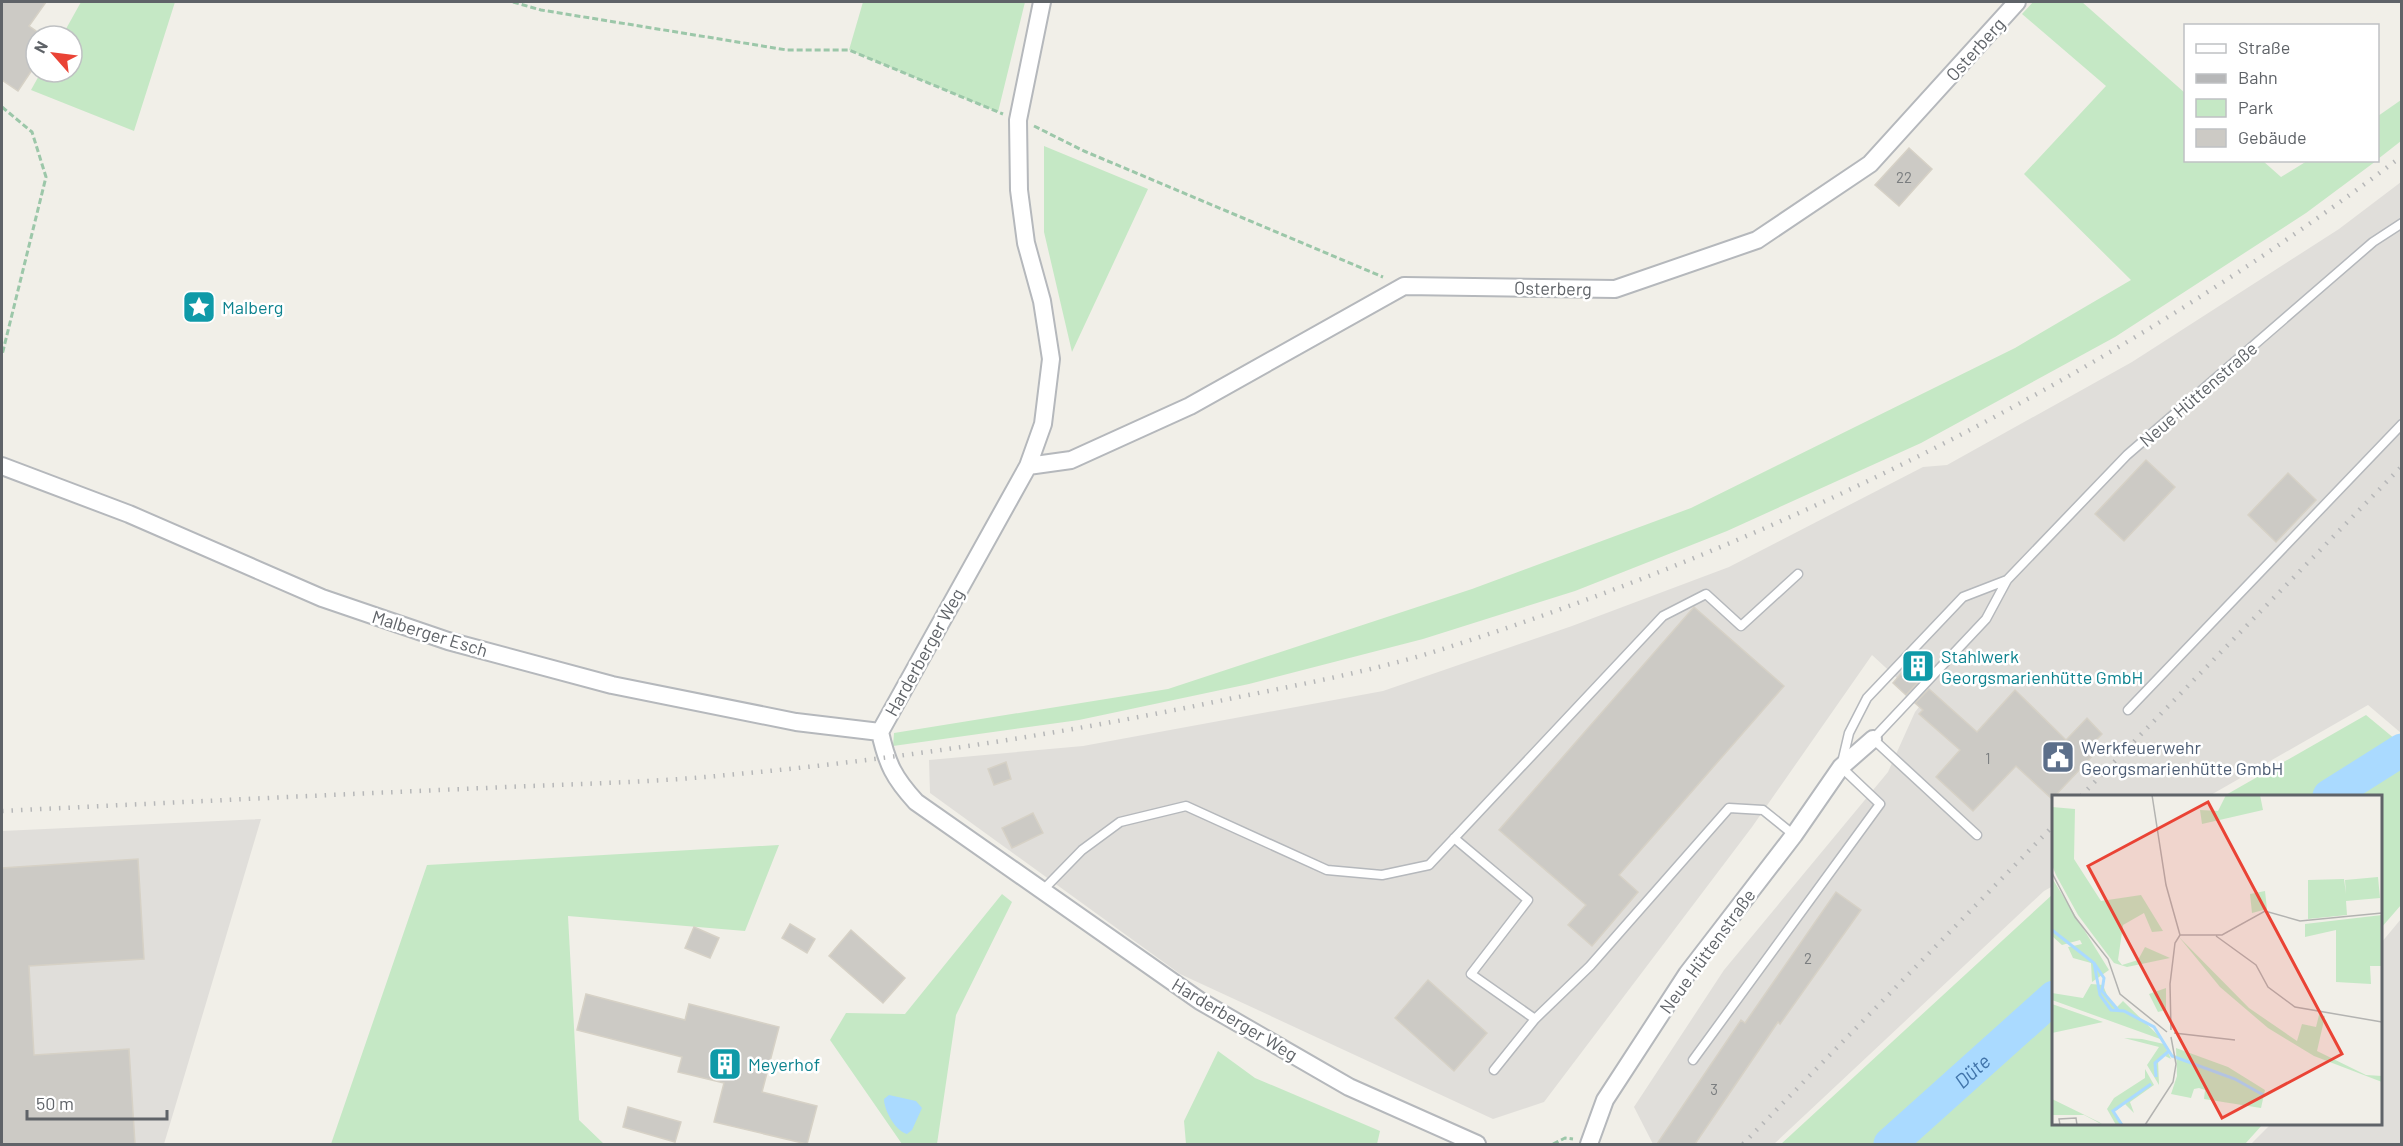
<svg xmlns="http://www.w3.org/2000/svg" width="2403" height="1146" viewBox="0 0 2403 1146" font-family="Barlow,sans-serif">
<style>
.industrial{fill:#e0deda}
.green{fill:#c5e8c5}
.water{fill:#aadaff}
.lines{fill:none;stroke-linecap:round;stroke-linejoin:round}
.river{stroke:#aadaff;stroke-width:33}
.building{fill:#cccac5;stroke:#d6d1c6;stroke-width:1.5}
.lane-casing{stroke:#b5b8bc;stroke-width:11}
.street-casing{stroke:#b5b8bc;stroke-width:20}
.path{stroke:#9cc7a9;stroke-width:3;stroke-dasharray:6 3;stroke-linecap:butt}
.lane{stroke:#fff;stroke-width:8}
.street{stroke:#fff;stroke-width:16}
.rail{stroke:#b6b7b8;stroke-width:4.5;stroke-dasharray:1.5 8;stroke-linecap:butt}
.labels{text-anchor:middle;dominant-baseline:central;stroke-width:5;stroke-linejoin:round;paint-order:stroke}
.number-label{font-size:15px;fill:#7a7d7f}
.street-label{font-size:18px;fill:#5f6368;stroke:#fff}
.culture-label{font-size:18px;fill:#0d838f;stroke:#fff;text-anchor:start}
.service-label{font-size:18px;fill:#4e5e75;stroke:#fff;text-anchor:start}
.water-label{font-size:20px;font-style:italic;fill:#4174aa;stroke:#fff}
.inset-river{fill:none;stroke:#aadaff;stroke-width:3}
.inset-road{fill:none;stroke:#b3b3b1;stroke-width:1.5}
.view{fill:#ea4335;fill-opacity:0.15;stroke:#ea4335;stroke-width:3}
.inset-edge{fill:none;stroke:#5f6368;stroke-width:3}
</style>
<rect width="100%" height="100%" fill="#f1efe8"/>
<path class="industrial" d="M2401,182v551l-33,-28 -159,91h-155l-1,90 -9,5 -270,253h-121l-19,-37 90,-137 164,-198 27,-60 8,-10 -51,-47 -120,172 -208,275 -51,17 -313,-145 -250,-181 -1,-33 154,-14 300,-55 189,-65 157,-59 194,-100 24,-2 185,-103 207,-133z
M261,819l-97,325h-162v-313z
M2401,919v225h-150l20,-20h109l1,-181z"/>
<path class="green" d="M81,2h94l-41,129 -103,-41 10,-18h31v-36h-10z
M863,2h162l-27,110 -149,-62z
M2033,2h49l103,91 1,67 77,1 18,16 26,-16h69l-70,52 -191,124 -194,106 -194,88 -152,60 -152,48 -174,45 -170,36 -186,26 1,-13 274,-44 304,-100 219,-81 324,-160 116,-68 -107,-106 82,-88 -84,-72z
M2401,100v41l-23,18v-43z
M1044,146l104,43 -76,163 -28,-120z
M2366,715l35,29v161l-20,23 -1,-132h-156z
M779,845l-34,86 -177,-15 11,204 25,24h-273l96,-279z
M1002,894l10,8 -56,113 -19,129h-35l-72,-104 16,-27 59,1z
M2053,894l1,230h209l-18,20h-464z
M1218,1051l37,27 125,53 -3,13h-191l-2,-23z"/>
<path class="water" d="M889,1095l27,6 6,7 -10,22 -5,4c-12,-3 -23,-24 -23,-35z"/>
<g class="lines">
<g class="river">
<path d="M2329,796l73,-46"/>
<path id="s1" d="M1890,1144l164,-147"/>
</g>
</g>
<path class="building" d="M2,2h44l-17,24 7,5v33l-18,27 -16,-11z
M1909,148l23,21 -33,37 -24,-21z
M2146,460l29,27 -51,54 -29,-27z
M2288,473l28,27 -40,42 -28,-27z
M1694,607l90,79 -165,189 19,17 -46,54 -24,-21 18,-20 -87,-75z
M1906,668l14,12 -14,15 -13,-12z
M1929,689l48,43 38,-42 51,50 21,-22 15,16 -9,9 6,6 -47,50 -36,-33 -43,45 -37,-34 24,-27 -41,-36 4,-4 -8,-7z
M1006,762l5,17 -17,6 -6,-16z
M1033,813l10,20 -31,15 -10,-20z
M138,859l6,100 -115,7 5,89 95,-6 6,95h-133v-276z
M1836,892l25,18 -81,114 -2,-2 -83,122h-38l84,-124 4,3z
M790,924l25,15 -8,14 -25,-15z
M694,927l25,11 -9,20 -25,-10z
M851,930l54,48 -22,25 -54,-47z
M1428,980l59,53 -33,38 -59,-53z
M586,994l99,26 4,-16 90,23 -17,65 55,14 -10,38 -93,-22 10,-39 -46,-11 4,-15 -105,-27z
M628,1107l53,15 -6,20 -52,-15z"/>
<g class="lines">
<g class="lane-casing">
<path id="lane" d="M2128,710l274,-286
M1977,835l-104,-96 113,-120 21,-39 120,-125 246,-213 29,-19
M1454,838l74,62 -57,74 64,45 -41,51
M1042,891l40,-41 38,-28 66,-16 141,64 55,5 47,-10 234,-249 43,-22 35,32 57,-52
M1535,1019l55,-53 139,-158 34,2 31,25
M1693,1060l187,-256 -39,-37 8,-34 18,-35 96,-101 44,-17"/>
</g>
<g class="street-casing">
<path id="street" d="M1042,2l-24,118 1,70 7,53 16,58 9,58 -8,65 -15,42 -148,266c7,32 14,46 36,70l284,199 149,86 128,57
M2,466l127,48 193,84 126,43 164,44 184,37 84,10
M1028,466l43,-6 119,-54 214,-120 211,3 142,-49 113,-76 147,-162
M1589,1144l16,-44 82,-126 107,-139 47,-68 32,-28"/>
</g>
<path class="path" d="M513,2l28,8 246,40h62l154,64
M2,107l30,25 14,45 -44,178
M1034,126l50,25 299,126
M1553,1144l12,-6 8,1"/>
<use href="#lane" class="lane"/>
<use href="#street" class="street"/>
<path class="rail" d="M2081,796l321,-330
M2,811c161,-8 322,-16 483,-23 81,-4 162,-5 242,-13 166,-15 329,-40 492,-74 68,-14 145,-28 211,-48 348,-109 682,-276 972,-497
M1743,1144l311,-319"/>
</g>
<defs>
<g id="sight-square" transform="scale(1.725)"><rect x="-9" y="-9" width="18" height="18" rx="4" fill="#0f9aa8" stroke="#fff"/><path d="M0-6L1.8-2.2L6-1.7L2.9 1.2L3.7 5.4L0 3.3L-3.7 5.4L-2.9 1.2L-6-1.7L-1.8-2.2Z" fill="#fff"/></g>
<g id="building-square" transform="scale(1.725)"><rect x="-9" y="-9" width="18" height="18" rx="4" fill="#0f9aa8" stroke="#fff"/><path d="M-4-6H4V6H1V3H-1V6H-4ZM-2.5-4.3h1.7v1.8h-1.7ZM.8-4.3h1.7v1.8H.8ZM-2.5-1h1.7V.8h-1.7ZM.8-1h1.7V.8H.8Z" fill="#fff"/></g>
<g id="civic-square" transform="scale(1.725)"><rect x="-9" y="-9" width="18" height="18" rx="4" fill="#5c6f8a" stroke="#fff"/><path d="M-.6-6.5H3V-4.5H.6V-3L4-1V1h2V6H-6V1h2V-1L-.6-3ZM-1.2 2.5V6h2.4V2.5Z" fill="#fff"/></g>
</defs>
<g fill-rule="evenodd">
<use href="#sight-square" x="199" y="307"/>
<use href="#building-square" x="1918" y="666"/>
<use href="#civic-square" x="2058" y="757"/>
<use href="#building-square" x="725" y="1064"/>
</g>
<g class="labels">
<g class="number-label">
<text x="1904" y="177">22</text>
<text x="1988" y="758">1</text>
<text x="1808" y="958">2</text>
<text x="1714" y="1089">3</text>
</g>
<g class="street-label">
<text transform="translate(1975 49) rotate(-48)">Osterberg</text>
<text transform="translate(1553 288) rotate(1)">Osterberg</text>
<text transform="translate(2198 394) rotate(-41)">Neue Hüttenstraße</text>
<text transform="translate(430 633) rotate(17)">Malberger Esch</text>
<text transform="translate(924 652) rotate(-61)">Harderberger Weg</text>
<text transform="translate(1707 951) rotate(-54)">Neue Hüttenstraße</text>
<text transform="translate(1235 1019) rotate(31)">Harderberger Weg</text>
</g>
<g class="culture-label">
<text x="222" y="307">Malberg</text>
<text x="1941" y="656">Stahlwerk<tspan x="1941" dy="21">Georgsmarienhütte GmbH</tspan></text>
<text x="748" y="1064">Meyerhof</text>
</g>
<g class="service-label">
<text x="2081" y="747">Werkfeuerwehr<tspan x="2081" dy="21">Georgsmarienhütte GmbH</tspan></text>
</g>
<g class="water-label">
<text stroke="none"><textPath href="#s1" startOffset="110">Düte</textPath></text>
</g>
</g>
<g transform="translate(2052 795)">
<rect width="330" height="330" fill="#f1efe8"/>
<path d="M174,0h34l3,15 -61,14 -2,-14 18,1zM0,12l23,2 -1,50 27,42 40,-6 22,36 -11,1 -8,-19 -21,12 -5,35 4,5 16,-5 7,-13 25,11 -43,9 -13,-4 -36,-48 -22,-40 -4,-10zM326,82l2,21 -34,3 1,14 -39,4v-39l36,-1 2,15 -1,-14zM0,83l57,92 -17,12 -1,-19 -18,-5 -5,-11 14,-3 -2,-4 -18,5 -10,-9zM213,96l2,18 -15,4 -2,-19zM330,120v51h-12l1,18 -35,-2v-52l-31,7v-13zM127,142l70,71 48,33 5,-17 14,3 3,-12 6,1 -8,35 49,24 16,1v6l-68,-26 -46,-28 -48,-41zM39,189l12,1 6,15 8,7 6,-6 40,39 -111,-40v-7l31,5zM114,193v22l-8,2 -9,-18zM0,209l51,18 -51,11zM72,243l18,1 22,5 7,15 -8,-4 -5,5 1,25 -12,-20 12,-18zM124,253l52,19 37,23 -4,18 -57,-9 1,-9 -6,-2 -5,1 -3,9 -20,-4 6,-18zM93,274l9,16 -24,17 4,11 -9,-9 -12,9 11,12h-8l-9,-16 7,-11 31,-20zM0,304l47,23 4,3 -19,-10h-32z" fill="#c5e8c5"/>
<path class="inset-river" d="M0,135l42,33 6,32 11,15 13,1 30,16 18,29 63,23 30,17M42,168l10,15 -2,13 17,20M104,282l-1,-14 14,-12M70,330l-9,-14 38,-27"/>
<path class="inset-road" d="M100,0l14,90 14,50M0,78l23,44 33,42 12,35 47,38M128,140h42l43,-24 35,10 82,-8M164,141l40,29 12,22 27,20 87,15M119,235l-1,-46 5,-41 5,-8M122,238l61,7M8,330l-1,-6 17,-1 1,7M93,330l28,-43 3,-18 -5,-27"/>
<path class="view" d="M156,7l134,252 -120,64 -134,-252z"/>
<rect width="330" height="330" class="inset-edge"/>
</g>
<rect width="2403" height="1146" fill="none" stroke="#5f6368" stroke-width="6"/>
<rect x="2184" y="24" width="195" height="138" fill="#ffffff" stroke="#bfc1c3" stroke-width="1.5"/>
<rect x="2196" y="44" width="30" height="9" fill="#ffffff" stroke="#bfc1c3" stroke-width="1.5"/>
<text x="2238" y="54" font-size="18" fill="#5f6368">Straße</text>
<rect x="2196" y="74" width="30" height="9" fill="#b6b7b8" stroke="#bfc1c3" stroke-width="1.5"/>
<text x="2238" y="84" font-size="18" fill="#5f6368">Bahn</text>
<rect x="2196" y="99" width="30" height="18" fill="#c5e8c5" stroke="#bfc1c3" stroke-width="1.5"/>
<text x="2238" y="114" font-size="18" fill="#5f6368">Park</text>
<rect x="2196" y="129" width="30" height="18" fill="#cccac5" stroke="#bfc1c3" stroke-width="1.5"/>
<text x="2238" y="144" font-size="18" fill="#5f6368">Gebäude</text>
<g transform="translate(54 54) rotate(298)"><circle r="28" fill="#ffffff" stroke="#bfc1c3" stroke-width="1.5"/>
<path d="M0-4.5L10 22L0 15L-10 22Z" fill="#ea4335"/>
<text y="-9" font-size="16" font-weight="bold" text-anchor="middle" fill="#5f6368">N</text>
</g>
<path d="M27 1110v9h140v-9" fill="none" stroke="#5f6368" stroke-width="3"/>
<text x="36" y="1110" font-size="18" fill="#5f6368" stroke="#ffffff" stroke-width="4.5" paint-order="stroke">50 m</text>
</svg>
